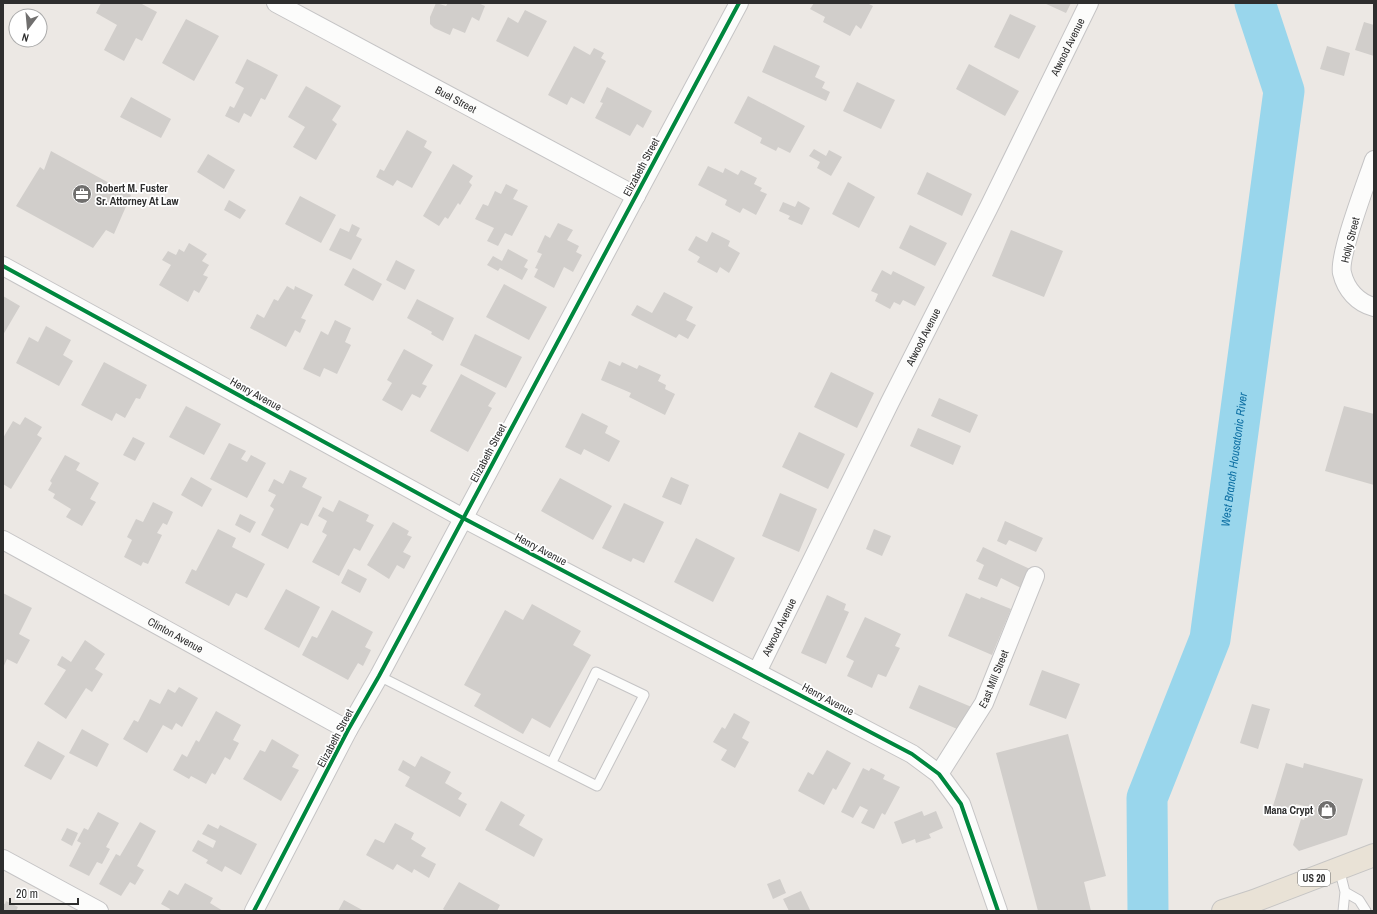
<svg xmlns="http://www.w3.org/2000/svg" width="1377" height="914" viewBox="0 0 1377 914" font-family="'Archivo Narrow',sans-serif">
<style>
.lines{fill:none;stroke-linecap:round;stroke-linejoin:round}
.river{stroke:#99d6ec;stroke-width:41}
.building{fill:#d1cecb}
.service-casing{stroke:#c5c4c5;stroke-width:11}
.minor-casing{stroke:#c5c4c5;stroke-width:20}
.trunk-casing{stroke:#c6c5c4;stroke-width:24}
.service{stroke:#fcfcfb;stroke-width:9}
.minor{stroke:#fcfcfb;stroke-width:18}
.trunk{stroke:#e9e2d6;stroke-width:22}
.cycleway-casing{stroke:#fff;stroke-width:6}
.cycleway{stroke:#00873e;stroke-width:4}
.labels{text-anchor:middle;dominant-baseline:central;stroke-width:3.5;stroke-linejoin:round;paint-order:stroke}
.shield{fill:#fff;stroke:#6d6d6d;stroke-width:1}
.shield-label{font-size:10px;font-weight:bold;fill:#2e2e2e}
.street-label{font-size:11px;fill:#2e2e2e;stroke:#fff}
.poi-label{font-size:11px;font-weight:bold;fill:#2e2e2e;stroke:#fff;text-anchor:start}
.water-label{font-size:12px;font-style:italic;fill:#0d6fa3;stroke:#fff}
</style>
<rect width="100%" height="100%" fill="#ece8e4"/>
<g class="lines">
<path class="river" id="s1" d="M1148,911l-1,-113 63,-159 74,-548 -29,-88"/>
</g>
<path class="building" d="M101,3h39l17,9 -15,29 -6,-3 -12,23 -20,-11 13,-25 -21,-12z
M436,3l10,3 2,-3h30l7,3 -6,15 -7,-4 -7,16 -12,-5 -3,7 -16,-7 -4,-4v-7z
M814,3h53l6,3 -12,23 -5,-4 -6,11 -27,-14 2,-5 -15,-8z
M1044,3h27l-5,10z
M525,10l22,11 -19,36 -32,-16 12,-24 10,6z
M1010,14l26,12 -17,33 -25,-12z
M186,19l33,17 -25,45 -32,-18z
M1364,22l10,3v31l-19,-6z
M774,45l46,21 -5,11 10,5 -3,6 8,4 -4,9 -64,-29z
M574,46l16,9 4,-7 10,5 -3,5 5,3 -22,43 -13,-7 -4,8 -19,-10z
M1327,46l23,7 -6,23 -24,-7z
M247,59l31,16 -13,25 -4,-2 -10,19 -7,-4 -5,10 -14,-7 5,-10 4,2 10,-20 -9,-5z
M969,64l50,27 -14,25 -49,-27z
M857,82l38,18 -14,29 -38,-18z
M306,86l35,20 -9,14 5,4 -21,36 -23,-13 12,-20 -17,-10z
M607,87l45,24 -9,17 -6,-4 -7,12 -35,-18 8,-15 -3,-1z
M748,96l57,30 -15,27 -12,-6 -2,4 -16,-8 2,-5 -28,-15z
M131,97l40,22 -10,19 -41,-21z
M407,130l20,11 -3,6 8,5 -20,36 -15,-8 -4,6 -17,-9 4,-8 4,2z
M814,149l12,7 3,-6 13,7 -11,19 -14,-8 3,-6 -11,-6z
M51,151l80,44 -17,39 -8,-4 -13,18 -77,-42 24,-39 4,3z
M208,154l27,16 -11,19 -27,-17z
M453,164l20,12 -4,6 3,3 -12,20 -2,-2 -10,16 -3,-2 -6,9 -16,-10z
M708,166l15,7 2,-5 13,7 3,-5 16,8 -3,6 8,4 -2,3 7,3 -11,21 -13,-7 -3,5 -15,-8 2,-5 -29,-15z
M927,172l45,22 -10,22 -45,-22z
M848,182l27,15 -16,31 -27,-14z
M506,184l12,6 -5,9 15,7 -16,30 -7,-3 -7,13 -11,-5 7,-13 -19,-9 8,-15 5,2 7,-15 6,3z
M300,196l36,19 -15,28 -36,-19z
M229,200l17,10 -6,9 -16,-9z
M798,201l12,7 -8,17 -14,-6 2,-3 -11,-5 4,-9 12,5z
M558,223l15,7 -6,10 12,6 -3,6 6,3 -9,17 -9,-5 -10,21 -20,-11 4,-8 -3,-1 7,-14 -5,-2 8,-17 5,3z
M352,224l8,4 -4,8 6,3 -11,21 -22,-10 11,-22 9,4z
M910,225l37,18 -12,23 -36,-18z
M1011,230l52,21 -19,46 -52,-21z
M712,232l18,9 -2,5 12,7 -11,20 -9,-6 -3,6 -20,-11 3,-5 -12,-7 8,-14 11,6z
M189,243l18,11 -5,7 7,4 -6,10 5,2 -9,16 -5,-3 -6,12 -29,-17 12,-20 -9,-5 6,-9 8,4 3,-6 5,3z
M508,249l20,11 -4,7 4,2 -6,11 -22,-12 -2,3 -11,-6 6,-9 9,5z
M396,260l19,10 -10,20 -19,-10z
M353,268l29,16 -9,17 -29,-16z
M882,270l9,5 2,-4 32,16 -10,19 -12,-6 -3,5 -6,-3 -4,7 -15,-8 3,-7 -7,-3z
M504,284l43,23 -18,33 -43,-23z
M287,286l7,4 1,-4 18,9 -12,23 5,2 -6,13 -5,-3 -9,17 -36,-19 7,-14 7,4 10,-19 4,2z
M664,292l29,15 -7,13 10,5 -8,14 -9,-5 -3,4 -45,-23 6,-10 15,8z
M3,296l17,10 -17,29z
M417,299l37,19 -11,23 -12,-7 1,-2 -25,-14z
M335,320l16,8 -6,14 6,3 -14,29 -13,-6 -4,9 -17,-8 18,-38 7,4z
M46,326l25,14 -8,15 10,6 -14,25 -43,-23 13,-26 9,5z
M475,334l47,23 -16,31 -46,-23z
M404,349l29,16 -11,19 5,2 -7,12 -8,-4 -10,17 -20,-11 10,-17 -5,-3z
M609,361l11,5 2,-4 15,7 2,-4 22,10 -3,6 8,4 -1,4 10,5 -10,21 -36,-18 2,-4 -30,-13z
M104,362l43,23 -7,14 -4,-1 -11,20 -9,-5 -4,8 -31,-16z
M831,372l43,21 -17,35 -43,-21z
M461,374l35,19 -8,13 4,2 -24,44 -38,-21z
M939,398l39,17 -8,18 -39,-17z
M186,406l35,18 -17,31 -35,-18z
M1344,406l30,8v71l-49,-14z
M582,413l26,13 -3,7 15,8 -11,21 -25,-13 -3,6 -16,-8z
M25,417l17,10 -5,8 5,3 -31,51 -8,-5v-46l10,-17 7,4z
M918,428l43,18 -8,19 -43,-19z
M799,432l46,22 -17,35 -46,-22z
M133,437l12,6 -10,18 -12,-6z
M229,443l17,8 -5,8 6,3 4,-7 15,8 -19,35 -37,-19z
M65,455l15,8 -4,7 23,13 -9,16 6,3 -14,24 -16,-9 5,-8 -18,-11 2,-4 -7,-4 4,-7 -2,-2z
M290,470l17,8 -5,9 20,10 -14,29 -7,-3 -13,26 -27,-14 13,-26 -4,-3 6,-11 -8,-4 6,-12 9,5z
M191,477l21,12 -10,18 -21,-12z
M671,477l18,8 -8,20 -19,-8z
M560,478l52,28 -19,34 -52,-29z
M780,493l37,16 -18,43 -37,-16z
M339,500l30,15 -3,6 8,4 -14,26 -6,-3 -15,28 -27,-14 15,-27 -5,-3 5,-11 -9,-5 5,-9 10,5z
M153,502l20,10 -6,13 -4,-2 -6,10 5,2 -14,29 -5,-2 -2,4 -17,-9 8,-17 -5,-3 9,-18 7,3z
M624,503l40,19 -20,41 -11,-5 -2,4 -29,-14z
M240,514l16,8 -6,11 -15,-8z
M1005,521l38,17 -7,14 -27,-12 -3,5 -9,-4z
M393,522l16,9 -2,4 5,2 -9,15 8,4 -7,13 -7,-4 -8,14 -22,-14z
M218,529l18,9 -4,9 33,17 -18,34 -11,-5 -7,13 -44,-23 7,-14 4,2z
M874,529l17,7 -9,20 -16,-7z
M696,538l39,20 -22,44 -39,-20z
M983,547l47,22 -9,19 -20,-10 -4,9 -19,-8 6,-14 -8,-4z
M348,569l19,10 -7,14 -19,-10z
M286,589l34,18 -21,41 -35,-19z
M3,593l29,15 -13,26 11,6 -13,24 -10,-5 -4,9z
M966,593l14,6 1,-2 30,12 -19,46 -44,-19z
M827,595l19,9 -2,6 5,2 -23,52 -25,-11z
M532,604l49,27 -8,14 18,10 -41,73 -18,-10 -9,16 -49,-28 7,-12 -17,-9 41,-75 18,10z
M332,610l41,22 -8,15 6,3 -8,16 -5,-3 -10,17 -46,-25 10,-19 5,2z
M865,617l36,17 -6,12 5,2 -14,29 -8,-3 -6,14 -25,-12 7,-15 -8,-4z
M85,640l20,14 -10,15 8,5 -11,18 -6,-4 -20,31 -22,-15 22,-34 -9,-5 5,-9 9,6z
M1042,670l38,14 -14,35 -37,-14z
M919,685l55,23 -10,24 -55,-24z
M179,687l19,11 -16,29 -6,-4 -4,7 -9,-5 -16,28 -24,-14 11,-19 4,2 12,-23 10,5 8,-15 7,4z
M1252,704l18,5 -12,40 -18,-6z
M216,711l25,14 -8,15 6,3 -9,17 -5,-3 -10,18 -3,-2 -6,11 -15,-8 -2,3 -16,-9 9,-16 5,3 9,-17 3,2z
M734,713l16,9 -8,16 7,4 -14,26 -14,-8 6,-10 -14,-8 9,-15 3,2z
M82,729l27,15 -12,23 -28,-14z
M1068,734l38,142 -22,6 7,29h-53l-42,-158z
M272,739l27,16 -7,12 7,3 -18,31 -38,-22 17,-29 5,2z
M38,741l27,15 -14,24 -27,-14z
M827,750l24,13 -15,27 -3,-2 -9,17 -26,-14 10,-19 5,3z
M421,756l30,16 -6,11 17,10 -4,6 9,5 -7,13 -55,-31 5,-9 -12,-7 5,-10 12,7z
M1286,763l17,5 1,-5 59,16 -16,56 -48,16 -6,-6 8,-26 3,1 4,-13 -12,-3 -2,8 -21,-6z
M863,768l6,3 2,-3 14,7 -2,4 17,8 -15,28 -3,-2 -8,16 -13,-6 7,-13 -8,-4 -7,12 -12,-6z
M501,801l24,14 -6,10 24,14 -9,18 -49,-27z
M922,811l2,5 12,-5 7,17 -14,6 2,4 -15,5 -1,-4 -13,5 -8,-22z
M98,812l21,11 -13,24 4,2 -8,15 -5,-2 -8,14 -20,-10 12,-23 -4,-2 7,-13 4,2z
M140,822l16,9 -19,35 7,4 -9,15 -5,-3 -9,14 -22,-12 17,-30 4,2z
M395,823l19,10 -3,6 15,9 -5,8 15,8 -7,14 -15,-9 -2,4 -15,-9 -4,6 -27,-15 9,-16 9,4z
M208,824l10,5 2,-4 37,19 -16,31 -16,-9 -3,6 -16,-9 2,-3 -16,-9 6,-11 15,8 3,-7 -14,-7z
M67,828l11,5 -6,13 -11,-6z
M780,879l6,14 -13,6 -6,-15z
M459,882l41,23 -3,6h-51l-3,-2z
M185,883l28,15 -3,5 13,8h-54l1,-2 -9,-5 8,-14 9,5z
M801,891l9,19 -21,1 -6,-12z
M344,900l20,11h-26z
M6,901l12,6 -2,4h-13v-8l2,1z"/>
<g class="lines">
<g class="service-casing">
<path id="service" d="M379,676l218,110 47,-91 -48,-23 -44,90
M1339,868l6,24 14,8 7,11
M1343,911l2,-19"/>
</g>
<g class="minor-casing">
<g id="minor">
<path id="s2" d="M276,3l360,193"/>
<path d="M1374,160c-7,21 -36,96 -32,113 4,17 16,30 32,34"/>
<path d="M3,266l460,252 449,236 27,20 22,30 37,107"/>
<path id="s3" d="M3,540l345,190"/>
<path id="s4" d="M757,672l133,-270 99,-195 100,-204"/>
<path id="s5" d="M939,774l45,-71 51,-127"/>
<path d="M3,859l96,52"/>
<path d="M254,911l94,-181 31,-54 360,-673"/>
</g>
</g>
<g class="trunk-casing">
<path id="trunk" d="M1223,911l31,-10 120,-46"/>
</g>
<use href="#service" class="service"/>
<use href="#minor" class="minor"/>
<use href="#trunk" class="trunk"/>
<g class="cycleway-casing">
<path id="cycleway" d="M3,266l460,252 449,236 27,20 22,30 37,107
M254,911l94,-181 31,-54 360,-673"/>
</g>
<use href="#cycleway" class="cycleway"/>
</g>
<defs>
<g id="office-disc" transform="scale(1)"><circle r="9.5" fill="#706f6e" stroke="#fff"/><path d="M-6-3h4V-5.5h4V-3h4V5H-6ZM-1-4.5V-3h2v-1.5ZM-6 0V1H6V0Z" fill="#fff"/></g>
<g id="shop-disc" transform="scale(1)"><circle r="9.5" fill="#706f6e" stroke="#fff"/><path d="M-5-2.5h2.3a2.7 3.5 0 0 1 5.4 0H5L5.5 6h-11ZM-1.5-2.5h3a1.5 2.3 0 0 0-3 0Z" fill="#fff"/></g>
</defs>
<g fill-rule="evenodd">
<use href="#office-disc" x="82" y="194"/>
<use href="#shop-disc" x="1327" y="810"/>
</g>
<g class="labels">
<rect class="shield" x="1298" y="870" width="32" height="16" rx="3"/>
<g class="shield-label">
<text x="1314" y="878">US 20</text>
</g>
<g class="street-label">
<text stroke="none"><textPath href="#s4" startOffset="698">Atwood Avenue</textPath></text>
<text stroke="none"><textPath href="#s2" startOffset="204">Buel Street</textPath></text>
<text transform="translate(641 167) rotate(-62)">Elizabeth Street</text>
<text transform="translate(1350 240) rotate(-76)">Holly Street</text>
<text stroke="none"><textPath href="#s4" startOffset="374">Atwood Avenue</textPath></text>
<text transform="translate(256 394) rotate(29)">Henry Avenue</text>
<text transform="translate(488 453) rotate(-62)">Elizabeth Street</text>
<text transform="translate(541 549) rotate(28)">Henry Avenue</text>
<text stroke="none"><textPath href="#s4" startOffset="50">Atwood Avenue</textPath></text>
<text stroke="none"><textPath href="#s3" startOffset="197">Clinton Avenue</textPath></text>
<text stroke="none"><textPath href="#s5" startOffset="110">East Mill Street</textPath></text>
<text transform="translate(828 699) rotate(28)">Henry Avenue</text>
<text transform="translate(335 738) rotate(-62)">Elizabeth Street</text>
</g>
<g class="poi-label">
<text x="96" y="188">Robert M. Fuster<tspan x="96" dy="13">Sr. Attorney At Law</tspan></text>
<text x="1313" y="810" text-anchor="end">Mana Crypt</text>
</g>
<g class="water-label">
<text stroke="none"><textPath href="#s1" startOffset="465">West Branch Housatonic River</textPath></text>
</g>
</g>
<rect width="1377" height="914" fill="none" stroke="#2e2e2e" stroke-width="8"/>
<g transform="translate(28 28) rotate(196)"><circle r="19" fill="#ffffff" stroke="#ababab"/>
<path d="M0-3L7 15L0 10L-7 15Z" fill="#706f6e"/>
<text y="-6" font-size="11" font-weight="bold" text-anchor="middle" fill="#2e2e2e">N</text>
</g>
<path d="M10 898v6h68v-6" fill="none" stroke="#2e2e2e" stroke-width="2"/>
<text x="16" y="898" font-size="12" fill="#2e2e2e" stroke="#ffffff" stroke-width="3" paint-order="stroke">20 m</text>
</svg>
